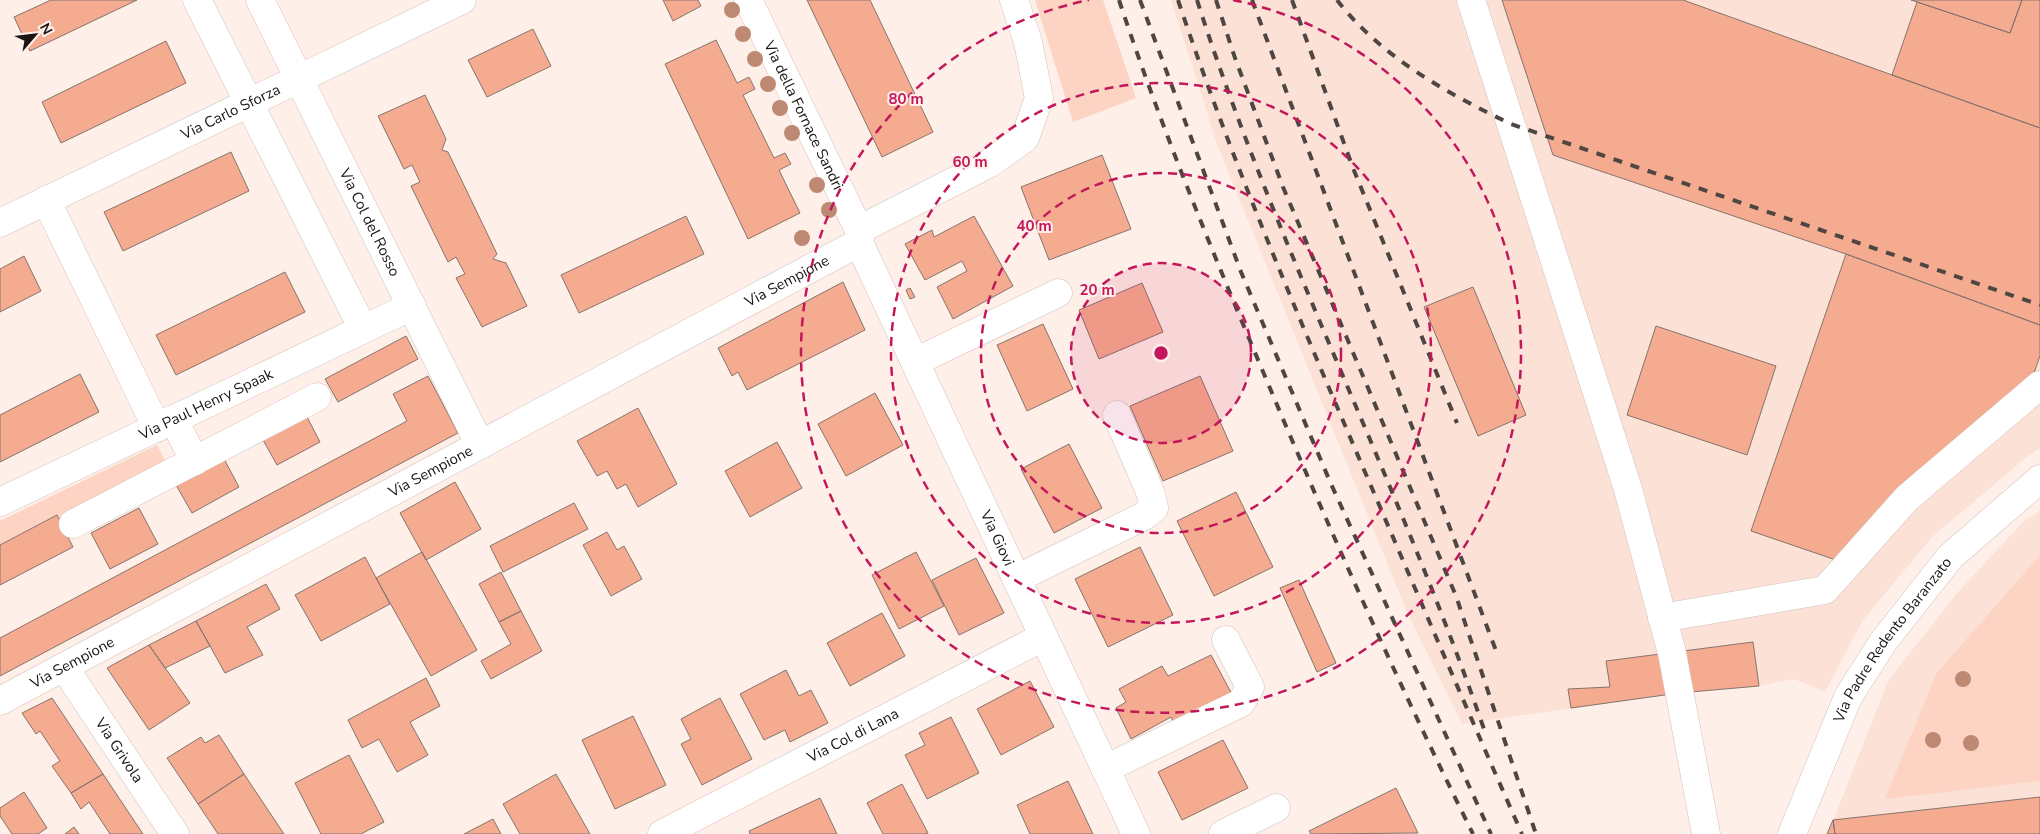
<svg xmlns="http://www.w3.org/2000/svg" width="2040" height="834" viewBox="0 0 2040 834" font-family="'Nunito Sans',sans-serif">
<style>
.built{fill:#fce1d7}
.green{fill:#fdd4c4}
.building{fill:#f5ab8f;stroke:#85746e}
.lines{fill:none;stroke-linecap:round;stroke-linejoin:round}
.minor-casing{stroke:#d4c1bb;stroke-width:29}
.minor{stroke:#fff;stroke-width:28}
.rail{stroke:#4e4642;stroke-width:4;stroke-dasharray:9 9;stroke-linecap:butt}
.tree{fill:#bd8973}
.ring{fill:none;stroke:#c2185b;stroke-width:2.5;stroke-dasharray:9 6}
.labels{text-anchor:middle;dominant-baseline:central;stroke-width:4;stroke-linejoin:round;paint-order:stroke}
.street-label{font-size:15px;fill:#1b1512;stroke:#ffefe9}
.centre{fill:#c2185b;stroke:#ffefe9;stroke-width:2.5}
.ring-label{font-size:15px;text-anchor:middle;font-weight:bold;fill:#c2185b;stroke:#ffefe9;stroke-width:4;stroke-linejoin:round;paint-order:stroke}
</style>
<rect width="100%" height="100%" fill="#ffefe9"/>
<path class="built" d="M1171,0h869v448l-12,8 -96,81 -69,83 -38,72 -31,-13 -35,7 -80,7 -217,31 -55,-112 -190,-468z
M2040,511v323h-212l60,-153 69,-88 66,-71z"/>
<path class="green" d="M1035,0h68l33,98 -63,24z
M157,445l10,20 -167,85v-29z
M2040,555v226l-155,18 51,-125z"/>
<path class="building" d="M51,0h86l-107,51 -16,-34z
M663,0h35l3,6 -28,15z
M807,0h63l63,132 -51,25z
M1502,0h181l357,128v197l-194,-71 -293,-99z
M1911,0h111l-12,33z
M2022,0h18v128l-148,-53 25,-73 93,31z
M533,29l18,37 -64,31 -19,-37z
M716,40l21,43 12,-6 6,12 -12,6 31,63 11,-5 6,11 -12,6 21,43 -52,26 -83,-175z
M166,41l20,42 -125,60 -19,-41z
M425,95l21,44 -4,11 6,2 49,102 -4,5 13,4 21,43 -45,21 -26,-49 9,-4 -9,-17 -8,5 -37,-76 9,-4 -8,-17 -8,4 -26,-53z
M231,152l18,39 -126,60 -19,-39z
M1102,155l29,74 -82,31 -28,-73z
M686,216l18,38 -125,59 -18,-38z
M974,216l39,70 -60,33 -16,-32 30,-16 -5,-10 -37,19 -20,-36 27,-14 2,7z
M1846,254l194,71v31l-11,31 -193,173 -85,-29z
M24,256l17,35 -41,21v-43z
M285,272l20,40 -129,63 -20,-40z
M843,282l22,48 -118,60 -9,-18 -6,4 -14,-28z
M1142,283l21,49 -64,27 -20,-49z
M1473,287l53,128 -48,21 -54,-129z
M910,288l5,9 -5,2 -4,-9z
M1043,324l30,65 -46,22 -30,-66z
M1656,326l120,40 -29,89 -120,-40z
M406,336l12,23 -80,43 -13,-23z
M80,374l19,38 -99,50v-47z
M428,376l30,57 -458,243v-38l407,-217 -14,-27z
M1200,376l33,75 -70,30 -33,-75z
M875,393l28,52 -57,31 -28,-52z
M638,408l39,76 -39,23 -12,-23 -9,5 -10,-18 -10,5 -20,-35z
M307,417l13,25 -43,23 -14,-25z
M777,442l25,46 -52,29 -25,-46z
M1069,444l33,64 -48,25 -33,-64z
M224,459l15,28 -47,26 -16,-28z
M455,482l26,47 -55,31 -26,-47z
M1236,492l37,75 -59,29 -37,-75z
M574,503l14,26 -85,43 -13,-26z
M139,508l19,36 -48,25 -19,-36z
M57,515l16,32 -73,38v-40z
M607,532l10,18 7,-4 18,33 -31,17 -28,-51z
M1140,547l33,68 -65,32 -33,-68z
M422,552l55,98 -46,26 -55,-98z
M916,552l28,54 -45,23 -27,-54z
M365,557l25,47 -69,37 -26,-46z
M976,558l28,55 -45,22 -27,-55z
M501,572l20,39 -22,11 -20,-38z
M1299,580l37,83 -19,9 -37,-84z
M266,584l14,25 -33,18 16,28 -38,18 -29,-52z
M521,611l21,40 -51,28 -10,-18 30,-17 -12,-22z
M882,613l23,43 -55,30 -23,-43z
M196,621l14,25 -45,22 -16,-23z
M1753,642l6,44 -80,7 -108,15 -3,-19 42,-2 -4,-26z
M149,645l41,58 -41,27 -42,-62z
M1211,655l23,43 -57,31 -6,-12 -40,22 -15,-31 10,-6 -7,-13 43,-23 6,10z
M786,670l13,26 12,-6 17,33 -38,19 -5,-12 -21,10 -24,-46z
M426,678l14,28 -30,16 18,33 -31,17 -18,-33 -17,9 -14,-28z
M1030,681l24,46 -53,28 -24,-46z
M52,698l51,76 -32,19 -19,-27 8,-5 -20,-30 -4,3 -14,-21z
M720,698l32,61 -50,26 -21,-41 10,-5 -10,-20z
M633,716l33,69 -51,24 -33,-69z
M951,717l28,56 -52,26 -22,-44 20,-10 -6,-12z
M219,735l25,39 -46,30 -31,-46 34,-21 4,6z
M1223,740l25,48 -66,32 -24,-48z
M349,755l35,67 -23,12h-40l-26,-51z
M103,774l40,60h-33l-21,-32 -8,7 -10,-16z
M244,774l40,60h-66l-20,-30z
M556,774l34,60h-70l-17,-30z
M1068,781l25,53h-63l-13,-29z
M902,784l26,49 -3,1h-42l-16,-31z
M1396,788l22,45 -107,1 -2,-3z
M24,792l23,36 -9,6h-26l-12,-18v-8z
M2040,797v37h-205l-2,-14z
M820,798l17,36h-87l-1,-3z
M493,819l8,15h-37z
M1833,820l2,14h-8z
M74,827l5,7h-14z"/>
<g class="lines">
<g class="minor-casing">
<g id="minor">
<path d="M197,0l166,329"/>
<path id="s1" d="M260,0l220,445"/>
<path id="s2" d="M748,0l111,230 1,12 2,7 274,585"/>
<path d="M1471,0l157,489 44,164 34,181"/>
<path d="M46,200l111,228"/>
<path id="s3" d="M0,223l462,-223"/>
<path d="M859,230l131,-67 35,-25 14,-40 -11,-56 -14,-42"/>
<path d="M915,362l143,-69"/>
<path d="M173,419l22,42"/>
<path id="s4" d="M0,502l412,-196"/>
<path d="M73,524l244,-127"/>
<path d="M1016,579l128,-63 10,-8 -3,-14 -34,-79"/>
<path d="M1662,618l163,-28 82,-92 133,-113"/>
<path id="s5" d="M64,667l111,167"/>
<path id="s6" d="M0,701l860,-459"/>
<path d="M1105,769l136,-66 9,-16 -24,-47"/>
<path id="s7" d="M662,834l381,-197"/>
<path d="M1223,834l53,-26"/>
<path id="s8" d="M1792,834l56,-137 35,-55 67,-85 90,-78"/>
</g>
</g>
<use href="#minor" class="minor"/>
<path class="rail" d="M1119,0c42,127 93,251 145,374 65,155 134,309 209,460
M1140,0l101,272 90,212 160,350
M1178,0c56,168 126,330 196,493 49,114 98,228 148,341
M1197,0c80,251 204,486 289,735
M1216,0l19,58 48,129 173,409 80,238
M1252,0l246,656
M1292,0l61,168 104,255
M1337,0c44,57 111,94 174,124l529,181"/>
</g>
<g class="tree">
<circle cx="732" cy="10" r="8"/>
<circle cx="743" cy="34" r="8"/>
<circle cx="755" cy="59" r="8"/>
<circle cx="768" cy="84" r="8"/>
<circle cx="780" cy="108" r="8"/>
<circle cx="792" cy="133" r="8"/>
<circle cx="817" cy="185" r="8"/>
<circle cx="829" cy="210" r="8"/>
<circle cx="802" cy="238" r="8"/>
<circle cx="1963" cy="679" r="8"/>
<circle cx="1933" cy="740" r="8"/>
<circle cx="1971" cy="743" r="8"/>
</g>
<circle cx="1161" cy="353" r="90" fill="#c2185b" fill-opacity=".12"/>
<g class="ring">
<circle cx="1161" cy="353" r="90"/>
<circle cx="1161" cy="353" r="180"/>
<circle cx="1161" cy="353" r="270"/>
<path d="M1233 0A360 360 0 1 1 1089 0"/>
</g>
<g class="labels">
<g class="street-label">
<text stroke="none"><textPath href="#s3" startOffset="256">Via Carlo Sforza</textPath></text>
<text stroke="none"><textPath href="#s2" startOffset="128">Via della Fornace Sandri</textPath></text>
<text stroke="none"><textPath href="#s1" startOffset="248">Via Col del Rosso</textPath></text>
<text stroke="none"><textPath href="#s6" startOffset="892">Via Sempione</textPath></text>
<text stroke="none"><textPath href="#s4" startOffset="228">Via Paul Henry Spaak</textPath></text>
<text stroke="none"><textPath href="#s6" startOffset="488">Via Sempione</textPath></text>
<text stroke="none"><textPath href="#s2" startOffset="594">Via Giovi</textPath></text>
<text stroke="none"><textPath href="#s8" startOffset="220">Via Padre Redento Baranzato</textPath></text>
<text stroke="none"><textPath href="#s6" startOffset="82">Via Sempione</textPath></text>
<text stroke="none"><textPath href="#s7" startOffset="215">Via Col di Lana</textPath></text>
<text stroke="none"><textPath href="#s5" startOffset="100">Via Grivola</textPath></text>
</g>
</g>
<circle cx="1161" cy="353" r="8" class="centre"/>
<g class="ring-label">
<text x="906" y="104">80 m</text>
<text x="970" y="167">60 m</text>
<text x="1034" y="231">40 m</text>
<text x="1097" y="295">20 m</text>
</g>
<g transform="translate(35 35) rotate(62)" stroke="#ffefe9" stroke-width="4" paint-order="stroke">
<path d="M0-4L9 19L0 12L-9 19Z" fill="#1b1512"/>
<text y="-8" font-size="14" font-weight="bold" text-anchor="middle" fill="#1b1512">N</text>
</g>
</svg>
